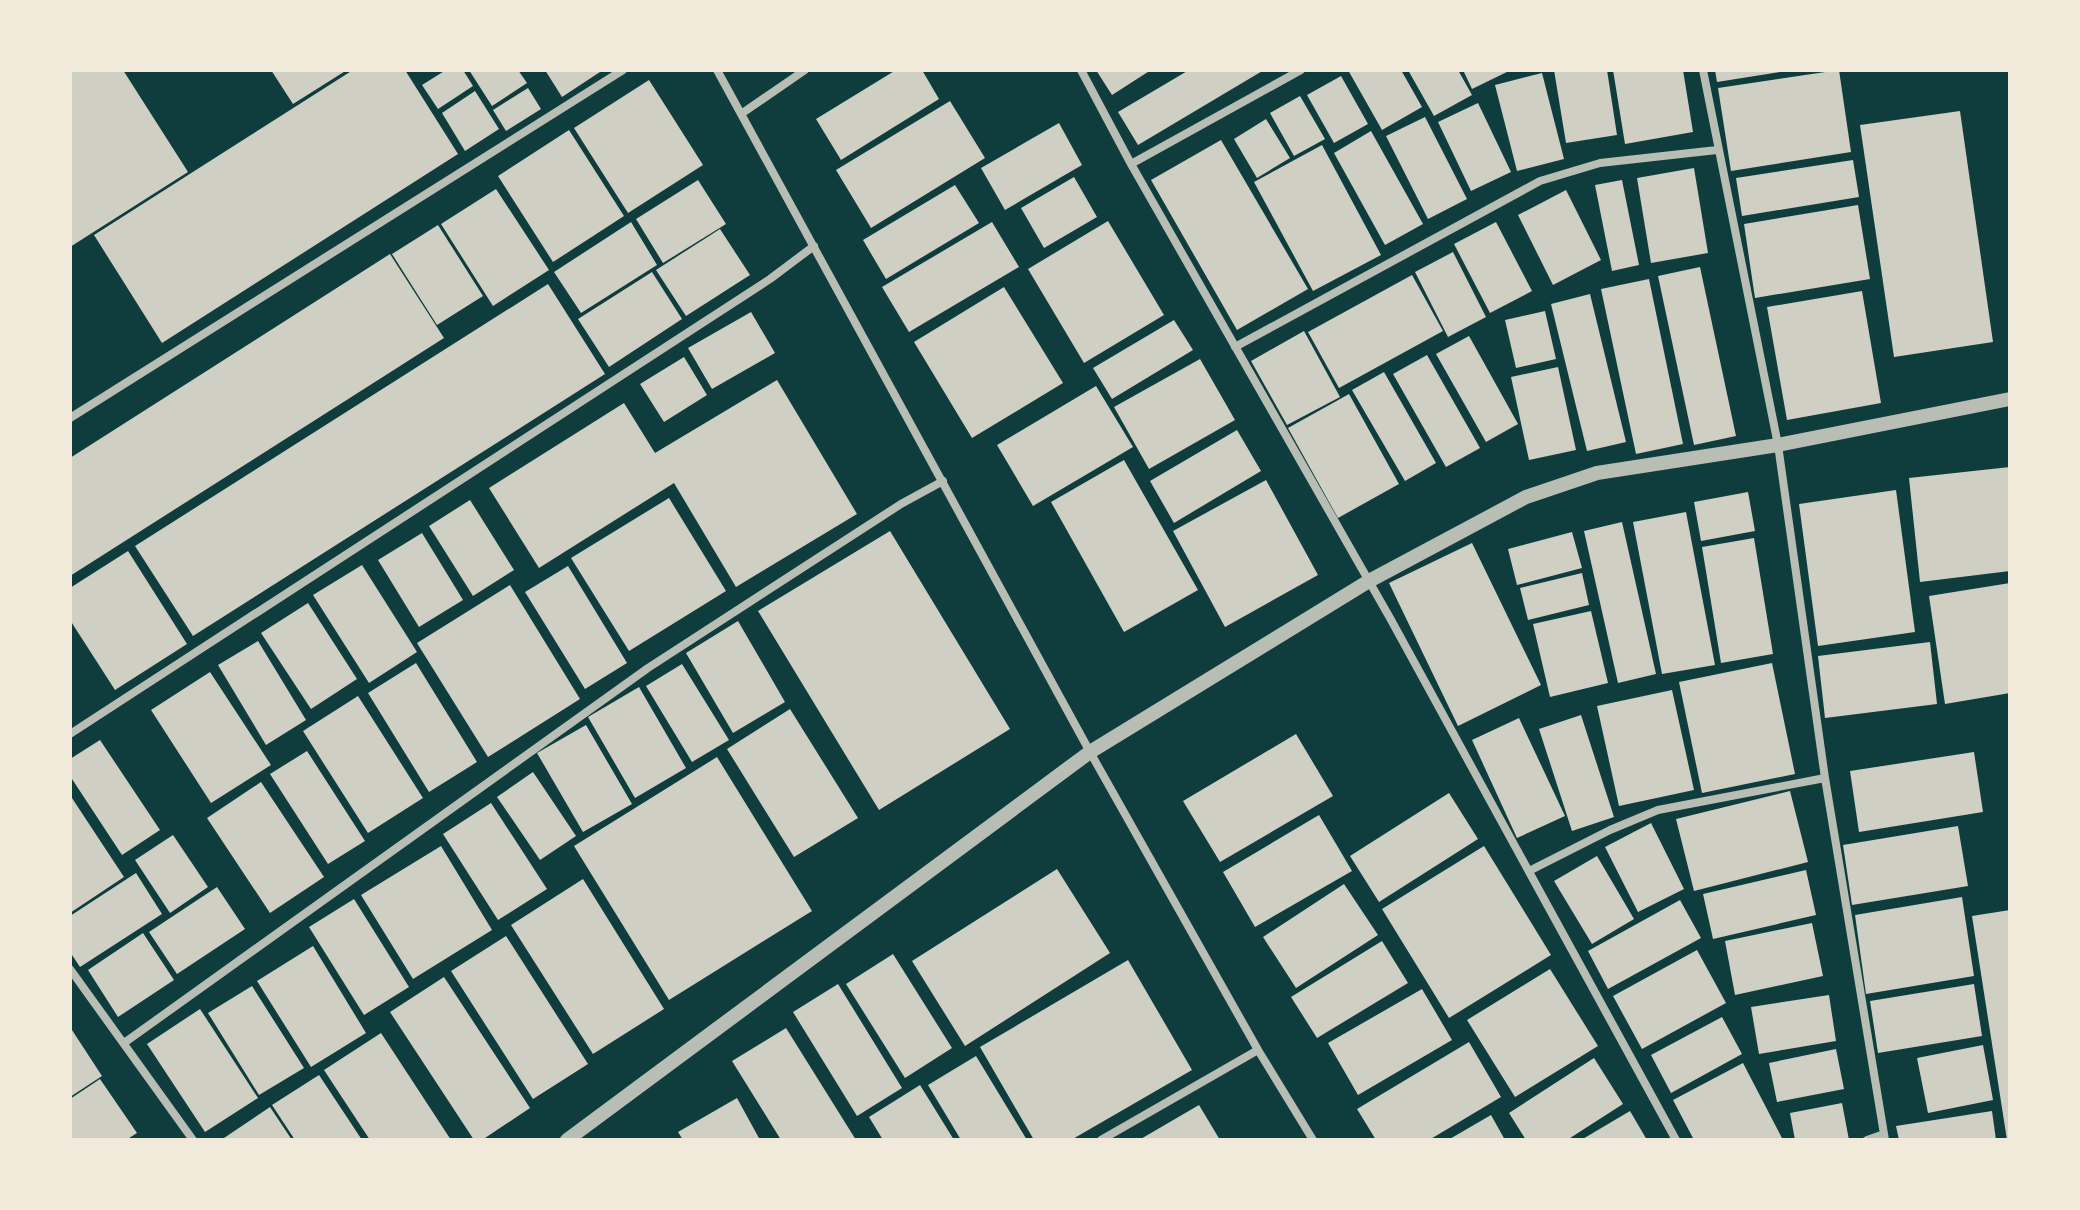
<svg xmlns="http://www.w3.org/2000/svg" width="2080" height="1210" viewBox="0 0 2080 1210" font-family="'Crimson Pro',serif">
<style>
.building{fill:#cfcfc3}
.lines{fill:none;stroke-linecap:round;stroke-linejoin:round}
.minor{stroke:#b8beb3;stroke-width:8}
.tertiary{stroke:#b8beb3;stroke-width:14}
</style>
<rect width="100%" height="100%" fill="#0f3d3e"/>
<path class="building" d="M70,70h53l65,102 -118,75z
M271,70h76l-54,34z
M353,70h52l53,84 -296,189 -68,-108z
M446,70h17l10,16 -35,23 -16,-24z
M469,70h49l9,13 -35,23z
M545,70h58l-41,27z
M896,70h26l17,29 -98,61 -25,-41z
M1096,70h55l-39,25z
M1189,70h75l-126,75 -20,-33z
M1348,70h53l21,37 -40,23z
M1408,70h50l14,25 -38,21z
M1463,70h48l-39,19z
M1554,70h53l10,65 -51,8z
M1613,70h70l10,62 -68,12z
M1715,70h65v2l-63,10z
M1839,70l12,82 -120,19 -13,-83z
M1542,73l22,86 -47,12 -22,-86z
M1341,76l27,48 -34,19 -27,-48z
M649,80l54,85 -75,48 -54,-85z
M528,88l13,21 -35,22 -13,-21z
M475,91l24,38 -34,22 -23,-38z
M1300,96l25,43 -31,17 -24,-43z
M950,101l35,57 -114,70 -35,-58z
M1478,103l33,69 -40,19 -33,-69z
M1960,111l33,231 -99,15 -34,-232z
M1425,117l42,82 -39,20 -42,-83z
M1266,119l24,39 -33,20 -23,-39z
M1059,123l23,42 -77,45 -24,-42z
M569,130l55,86 -71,46 -55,-86z
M1371,131l52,93 -38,21 -51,-92z
M1221,140l87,149 -71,41 -86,-150z
M1322,145l59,110 -68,36 -59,-109z
M1853,160l6,37 -117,19 -6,-38z
M1694,168l14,85 -57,10 -14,-85z
M1074,177l23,40 -53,31 -23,-40z
M698,180l28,44 -63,39 -27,-44z
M1622,180l17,85 -27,6 -17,-86z
M955,185l24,38 -93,56 -23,-39z
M496,189l53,81 -56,36 -52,-82z
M1566,190l35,70 -48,25 -35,-70z
M1858,205l12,74 -115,19 -11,-74z
M1108,221l56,94 -80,48 -56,-94z
M631,222l26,43 -76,48 -27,-41z
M992,222l27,45 -110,65 -27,-45z
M1496,222l36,69 -42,22 -36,-69z
M438,225l45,71 -46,29 -45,-71z
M720,229l30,46 -64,41 -30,-46z
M1453,252l33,65 -38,20 -33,-65z
M390,254l54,84 -374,238v-118z
M1700,267l36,169 -42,9 -36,-169z
M652,272l30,47 -73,48 -31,-48z
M1412,275l31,56 -104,57 -31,-56z
M1649,279l34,165 -47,10 -35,-165z
M548,284l57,90 -412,262 -58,-90z
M1004,287l59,96 -91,55 -58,-96z
M1862,291l19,112 -94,17 -20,-113z
M1590,294l36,148 -39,9 -36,-147z
M1545,311l11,48 -40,9 -11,-48z
M751,312l24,41 -63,36 -24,-41z
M1174,320l19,30 -81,49 -19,-31z
M1304,331l36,66 -53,28 -36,-64z
M1469,336l49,88 -32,18 -50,-88z
M1427,355l53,93 -34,19 -53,-93z
M684,357l23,38 -43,27 -24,-38z
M1200,359l35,61 -86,49 -35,-62z
M1558,367l18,83 -47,10 -18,-83z
M1384,372l52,91 -31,18 -53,-91z
M777,380l80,134 -121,73 -62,-104 -135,85 -50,-80 135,-85 31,50z
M1096,386l37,61 -100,59 -36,-61z
M1349,394l50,90 -61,34 -50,-90z
M1237,430l24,41 -87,52 -24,-42z
M1124,460l74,130 -74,42 -73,-130z
M2010,467v104l-90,11 -11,-104z
M1266,480l52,95 -93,52 -52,-96z
M1896,490l19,142 -97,14 -19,-142z
M1748,492l7,39 -54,10 -7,-39z
M669,498l57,93 -97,60 -58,-93z
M470,500l44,70 -41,26 -44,-70z
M1686,512l29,153 -53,9 -29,-152z
M1622,522l34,152 -38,9 -34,-152z
M890,531l120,198 -131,81 -121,-199z
M1572,532l10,36 -65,17 -9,-36z
M422,533l41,67 -44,27 -41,-67z
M1754,538l19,116 -52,9 -19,-116z
M1472,543l69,142 -83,41 -69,-143z
M128,551l59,93 -72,46 -45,-70v-32z
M362,565l55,87 -48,31 -56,-88z
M568,566l59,97 -42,26 -60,-97z
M1582,573l7,32 -61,15 -8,-32z
M2010,583v110l-65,11 -16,-108z
M510,585l70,114 -92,58 -71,-114z
M308,603l49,76 -46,30 -50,-76z
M1591,611l17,72 -58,14 -17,-73z
M738,621l47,81 -52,31 -47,-80z
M258,641l48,79 -40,25 -48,-80z
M1930,642l7,62 -112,14 -7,-62z
M416,663l61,99 -48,30 -61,-99z
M1772,663l23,111 -93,19 -23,-111z
M682,664l47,76 -37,22 -46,-76z
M210,672l61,93 -60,38 -60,-93z
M639,687l47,81 -51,30 -47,-81z
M1672,690l22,100 -75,16 -22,-100z
M358,696l65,102 -55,35 -65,-102z
M790,709l68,109 -64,39 -67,-108z
M1581,715l33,102 -42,14 -33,-102z
M1519,718l46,98 -48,22 -45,-98z
M586,725l46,79 -49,28 -46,-79z
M1296,734l37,62 -113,66 -37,-61z
M100,740l60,90 -38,25 -52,-79v-17z
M307,751l58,90 -37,23 -58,-90z
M1974,752l9,60 -124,20 -9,-61z
M717,757l95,154 -143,89 -95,-154z
M533,772l43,64 -36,24 -43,-63z
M261,782l63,95 -54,36 -63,-95z
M1790,791l18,71 -114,29 -18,-72z
M1449,793l29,46 -99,63 -29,-46z
M70,795l54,82 -54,36z
M491,803l56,86 -49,31 -55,-86z
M1319,815l33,56 -97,56 -32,-55z
M1651,823l33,66 -46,23 -33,-65z
M1958,826l10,60 -116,19 -9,-60z
M173,835l35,52 -38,26 -35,-53z
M441,846l51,84 -79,49 -52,-84z
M1484,846l67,109 -102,63 -67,-109z
M1597,856l37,63 -42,25 -38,-63z
M1057,869l53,84 -145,93 -53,-85z
M1806,870l10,45 -103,24 -10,-45z
M136,873l26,41 -82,53 -10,-15v-36z
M583,879l81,130 -71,45 -82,-129z
M1344,884l34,51 -82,53 -33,-51z
M217,887l28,42 -68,45 -28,-42z
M1962,897l12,79 -108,18 -11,-79z
M354,899l55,88 -45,28 -55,-88z
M1680,900l21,38 -93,51 -20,-38z
M2010,910v230h-3l-35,-224z
M1812,923l11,53 -88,19 -10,-54z
M143,933l31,47 -56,37 -30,-47z
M506,936l82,128 -55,35 -82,-128z
M1382,941l26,42 -91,55 -26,-41z
M313,946l53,87 -55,34 -54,-86z
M1697,950l29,53 -84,46 -29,-53z
M893,954l59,94 -47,30 -59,-94z
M1128,960l64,110 -121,70h-37l-54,-93z
M1550,969l48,77 -83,51 -48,-77z
M444,977l86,131 -48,32h-8l-84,-128z
M838,984l64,104 -45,28 -64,-104z
M1974,984l8,52 -104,17 -8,-52z
M252,986l52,82 -45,27 -51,-82z
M1422,989l30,51 -94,55 -30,-52z
M1829,995l7,46 -77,13 -8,-47z
M200,1009l58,89 -53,34 -58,-88z
M1722,1017l20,37 -71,39 -20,-38z
M70,1027l32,49 -32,21z
M786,1028l70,112h-75l-49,-79z
M381,1033l70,107h-81l-46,-70z
M1469,1042l32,55 -72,43h-53l-19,-31z
M1983,1045l10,55 -65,13 -11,-55z
M1836,1049l8,40 -67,13 -8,-39z
M976,1056l51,84h-66l-33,-55z
M1594,1058l29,46 -56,36h-41l-17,-27z
M1743,1063l40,77h-89l-21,-40z
M319,1075l43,65h-67l-23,-35z
M100,1079l37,54 -11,7h-56v-41z
M920,1085l34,55h-71l-14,-23z
M737,1098l23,42h-77l-5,-8z
M1842,1103l7,37h-54l-5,-27z
M1199,1105l21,35h-81z
M270,1107l22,33h-71z
M1630,1111l17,29h-66z
M1992,1111l4,29h-97l-3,-14z
M1491,1115l14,25h-57z"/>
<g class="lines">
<path class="minor" d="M717,70l373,682 168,298 55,90
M1081,70l50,94 259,454 286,522
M1703,70l75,375 47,333 60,362
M741,114l64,-44
M1131,164l170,-94
M1235,347l305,-166 60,-18 117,-13
M70,418l553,-348
M70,734l700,-455 44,-33
M1529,871l81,-41 48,-20 167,-32
M70,969l123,171
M124,1043l524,-375 253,-164 42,-23
M1101,1140l157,-90
M1867,1140l17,-6"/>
<path class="tertiary" d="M567,1140l523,-388 279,-171 157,-84 71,-24 181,-28 232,-46"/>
</g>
<rect width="2080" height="1210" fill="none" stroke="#f1e9da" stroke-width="144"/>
</svg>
